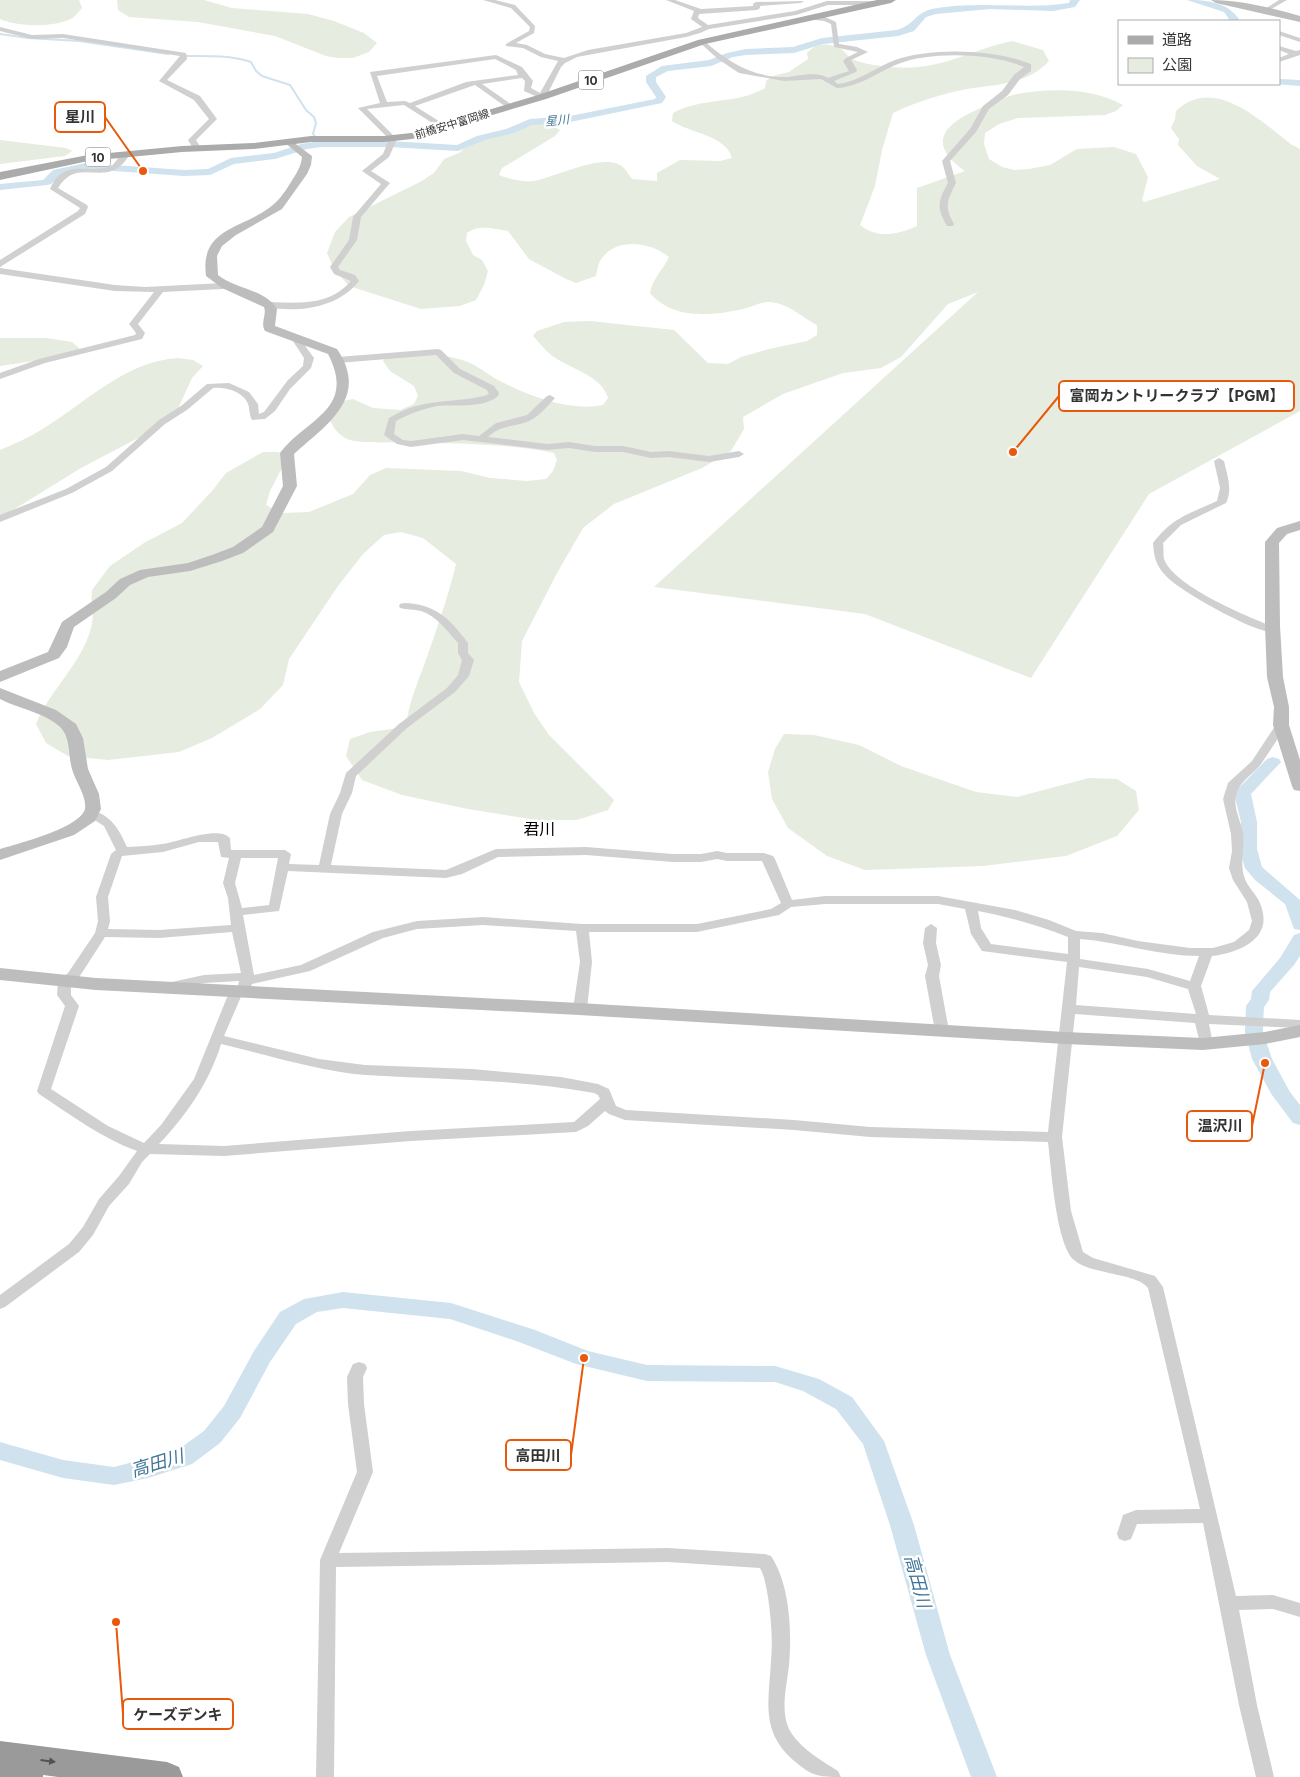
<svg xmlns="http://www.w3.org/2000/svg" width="1300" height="1777" viewBox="0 0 1300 1777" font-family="Inter,'Noto Sans JP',sans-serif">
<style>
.green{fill:#e6ecdf}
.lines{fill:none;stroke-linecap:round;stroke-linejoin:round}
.stream{stroke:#cfe2ee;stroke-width:2}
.river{fill:#cfe2ee;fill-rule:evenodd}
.street{fill:#d0d0d0;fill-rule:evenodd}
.secondary{fill:#bdbdbd;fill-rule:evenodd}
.primary{fill:#ababab;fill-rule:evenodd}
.highway{fill:#9a9a9a;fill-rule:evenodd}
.oneway{fill:#525252}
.labels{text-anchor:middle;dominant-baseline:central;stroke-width:5;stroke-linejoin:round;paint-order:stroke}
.far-street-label{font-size:11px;fill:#333;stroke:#fff}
.shield{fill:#fff;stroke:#707070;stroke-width:1}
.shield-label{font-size:12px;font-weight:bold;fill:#333}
.far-water-label{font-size:12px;font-style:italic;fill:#3f7597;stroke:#fff}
.quarter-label{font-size:16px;fill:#000;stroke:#fff}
.near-water-label{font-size:18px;font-style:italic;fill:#3f7597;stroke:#fff}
.leader{fill:none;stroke:#e8590c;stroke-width:2}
.callout-dot{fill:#e8590c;stroke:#fff;stroke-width:2}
.callout{fill:#fff;stroke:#e8590c;stroke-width:2}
.callout-label{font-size:15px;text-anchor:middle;font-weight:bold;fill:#333}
</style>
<rect width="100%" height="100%" fill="#fff"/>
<path class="green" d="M0,0h79l3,8c-3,3 -5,6 -8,9 -16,11 -57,10 -74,2z
M117,0h87l28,8 76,6 26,7 30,12 13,10 -8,9 -16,6h-16l-11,-2 -51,-20 -77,-14 -69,-5 -11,-7z
M1012,41l31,9 6,11c-22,24 -52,23 -82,28 -26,5 -51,13 -74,24l-11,37 -7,36 -15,39c18,14 37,10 57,1v-38l48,-17c-45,-31 -13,-52 23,-66 9,-4 19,-9 29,-11 35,-6 74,-6 106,11l-7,6 -11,4 -87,3 -19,6 -14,9 -1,11 5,15 13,8 12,3 15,-1 21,-4 27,-16 37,-2 22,7 12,23 -6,23 2,2 76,-23 -23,-13 -19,-21 1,-6 -8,-11 4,-9 1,-8c38,-37 86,11 116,34l8,4v262l-151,83 -118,184 -166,-64 -211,-27 324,-295 -30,12 -47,53 -20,11 -38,5 -60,21 -40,23 1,12 -13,22 -29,17 -88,36 -31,24 -27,47 -34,66 -3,41 15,31 15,22 65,65 -6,10 -31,10h-40l-69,-11 -66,-14 -40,-15 -16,-24 4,-17 20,-7 36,-5c2,-22 12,-46 20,-67 11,-32 22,-63 30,-96l-33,-26 -22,-6 -17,3 -21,19 -25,32 -49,73 -6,26 -23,24 -48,29 -33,14 -71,8 -40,-4 -22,-13 -10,-19c14,-34 46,-61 55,-96 4,-11 -1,-26 1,-38l18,-24 34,-23 38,-20 30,-32 14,-18 37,-21h16l6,10 -15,29 -4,14 16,8 27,-1 44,-18 17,-19 16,-7 75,3 29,7 37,3 19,-2 7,-8 4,-11 -3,-7c-47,-10 -97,-9 -146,-11 -14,0 -49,2 -61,-3 -11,-5 -17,-17 -20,-27l7,-9 19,-4 20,9 27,2 14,-6 4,-8 -4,-10 -24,-15 -7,-10 3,-5c26,-1 54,-4 79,5 12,4 22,13 33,19 30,16 71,32 105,25l5,-7c-7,-24 -40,-29 -58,-44 -6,-5 -11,-12 -17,-18l4,-5 27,-9 26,-1 84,9 34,33 20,1 13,-7 28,-8 38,-8 10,-6v-10c-16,-8 -28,-22 -48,-23 -8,0 -18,5 -26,7 -32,7 -70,11 -93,-16 2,-14 13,-23 19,-36 -18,-15 -54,-21 -69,4 -2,4 -3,10 -4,15l-20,7 -10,-4 -37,-20 -21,-28c-14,-2 -29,-7 -41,2l-1,8 7,14 9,5 6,11 -4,14 -8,15 -16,6 -39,3 -72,-23 -15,-17 -7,-16 8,-21 14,-15 71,-35 14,-9 10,-14 15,-6 6,-5c27,-11 68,-36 95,-18l-5,6 -53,32 -3,7c11,4 22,7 34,6 22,-3 71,-30 90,-14 3,3 6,8 9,12l25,2v-8l23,-13 40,1 12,-3c-6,-23 -43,-25 -60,-37l1,-8c29,-16 64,-8 92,-25l1,-7 7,-5 16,-4 19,-13 -1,-6c9,-10 21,-11 34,-4 4,2 7,8 11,10 11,5 26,7 38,8 50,5 76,-16 122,-26z
M0,140l66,8 6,3 -7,5 -65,8z
M0,338h46l26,4 9,8 -7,5 -74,11z
M178,358l15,2 10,6 -11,12 -16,35 -34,23 -61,32 -81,50v-68c14,-6 28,-12 41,-20 43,-26 84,-69 137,-72z
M784,734l30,1 45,10 42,21 75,26 41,5 72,-19 28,1 19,12 3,19 -22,26 -51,20 -83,10 -118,4 -38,-14 -39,-28 -16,-29 -4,-27 7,-23z"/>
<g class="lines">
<path class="stream" d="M0,34l28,4 51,3 89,13
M184,56c23,0 45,-1 67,6l5,9 6,5 28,9 16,25 8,7 2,6 -3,11 8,10"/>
<path class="river" d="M1070,0h10l-5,7 -22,4 -63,-2 -54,5 -10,3 -12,14 -16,5 -75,8 -29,9 -48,2 -13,2 -22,9 -43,5 -12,6v5l10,15 -4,6 -92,19 -38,3 -18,8 -29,7 -27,11 -69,-4h-68l-14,2 -32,10 -41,5 -24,11 -26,1 -98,-7 -25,6 -10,9 -4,1 -47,5v-6l43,-4 10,-10 33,-7 98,7 24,-1 23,-11 43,-5 27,-9 20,-3h68l68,4 20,-9 29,-7 24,-10 40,-3 85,-17 1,-2 -10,-15v-6l16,-10 47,-6 18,-7 19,-4 47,-2 29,-9 75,-8c17,-5 18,-17 35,-21 45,-9 92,1 137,-6z
M1187,0c20,0 40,2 52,19l-2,2h-10l2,-2 -5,-7z
M1279,79l21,1v6l-25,-2h4z
M1273,757l6,2 2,3 -30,32 6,28v27l5,18 38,33v30l-6,-1 -9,-25 -30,-24 -10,-12 -6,-19 2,-27 -7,-29 33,-34z
M1300,933v23l-6,9 -24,27 -1,8 -5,7 -1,17v8l9,27 18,33 10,13v20l-7,-2 -21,-28 -20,-36 -7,-27 1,-26 5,-7 1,-8 28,-33 14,-23z
M343,1292l108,11 84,27 53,21 59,14 128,1 44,13 33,18 32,44 30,84 36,130 47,122h-26l-45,-122 -36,-130 -27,-81 -27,-35 -33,-18 -28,-9 -128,-1 -71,-17 -57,-22 -69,-23 -107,-11 -26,4 -21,12 -26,38 -30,56 -20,25 -28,21 -44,14 -34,7 -51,-7 -63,-18v-18l63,18 51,7 62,-16 28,-20 20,-25 30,-55 26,-39 24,-13z"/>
<path class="street" d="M483,0h12l20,5 20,21 -1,7 -18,10 11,2 18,9 19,4 24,-8 98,-17 16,-6 -11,-8 3,-8 -28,-11h9l26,9 52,-3v-2l3,-2 48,-1 -3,2 -41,3v2l-3,2 -58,4 -1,4 10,7 87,-14 32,-10h51l3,2 -3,2h-50l-32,10 -87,14 -9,4 -14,4 -109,20 -12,6 -4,4 -15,30 -4,2 -18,-8 1,-10 -3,-3 -40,6 30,21v4h-3l-34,-24 -60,21 30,19 1,2 -4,2 -38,-24 -37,4 30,30 -8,18 -18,14 19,12 -29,34 -4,23 -19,27 2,3 15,5 4,6c-21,27 -60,32 -93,26l-1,-2 4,-3c31,1 60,4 82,-21l-17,-7 -4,-7 19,-27 4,-23 28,-33 -19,-13 21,-17 6,-15 -31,-31 22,-5 -10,-31 126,-17 26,12 11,14 -2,7 9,5 18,-32 -17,-4 -18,-9 -17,-2v-2l23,-13 1,-4 -19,-19zM495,59l21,11 2,5 -52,7 -56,21 -5,-2 -18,1 -10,-26z
M1279,0h8l-19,11 -5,-1z
M806,17h19l11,5 3,22 18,3 11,5 -17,8 6,10 -1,2 -22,9 4,3c20,-2 38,-17 57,-24 36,-13 100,-11 136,4v7l-11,8 -12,16 -19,14 -13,23 -26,29 6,22c-9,18 -12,23 -2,41l-1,2h-6c-11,-19 -9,-25 1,-43l-6,-22 28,-32 13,-23 19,-15 12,-16 10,-8c-31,-14 -94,-16 -126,-3 -20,8 -39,23 -61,24l-16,-9 -37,2 -45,-8 -21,-14 -19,-17 5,-1c24,21 50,37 83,36 12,-1 31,-6 41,1l21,-7 -6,-10 3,-3 12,-6 -24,-5 -3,-23 -7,-3 -18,-2z
M0,27l32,8 31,-1 123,19 1,6 -20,21 33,16 17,23 -21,21 5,8 -1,2h-6l-6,-10 21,-21 -15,-19 -35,-19 21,-25 -117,-18 -31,1 -32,-8z
M1279,31l21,7v4l-21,-7z
M1279,46l17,5 4,-1v5l-21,7v-4l10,-4 -10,-4z
M123,152l7,2c-23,39 -51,-1 -72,34l29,17 1,2 -3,7 -85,53v-7l78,-49 2,-3 -30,-19c14,-32 38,-14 62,-23z
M0,268l115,17 30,2 78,-4 4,3 -4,3 -60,3 -25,32 7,9 -3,6 -97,24 -45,16v-6l39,-14 96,-24 1,-2 -7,-9 25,-32 -39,-1 -115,-17z
M295,335l3,1 16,22 -3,10 -21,21 -15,22 -10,8 -13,1c-3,-5 -2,-11 -4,-16 -5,-13 -23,-17 -35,-16l-26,22 -22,14 -53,47 -40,22 -72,29v-7l66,-26 40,-22 53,-47 22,-14 26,-22 22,-1 20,9 9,12 1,10 5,-2 24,-32 15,-14 1,-8 -13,-20z
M438,349l3,1 19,19 34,17 5,7 -1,3c-15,13 -43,8 -61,10 -15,3 -28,8 -41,15l-2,13 9,6 8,1 52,-7 16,2 17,-13 31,-8 20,-19 3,-1 5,3c-9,10 -18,21 -31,25 -14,4 -25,3 -36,14l59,7 22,-2 26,4h28l28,6 18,-1 40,5 30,-5 5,3 -5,3 -30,5 -40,-5 -18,1 -28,-6h-28l-26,-4 -22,2 -84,-10 -52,7 -14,-3 -13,-9 5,-17c35,-21 59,-14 95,-22l5,-2 -2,-4 -33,-17 -18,-18 -98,8 -5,-3 5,-3z
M1219,458l5,3c3,14 9,28 2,42l-45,22 -18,18c1,5 0,12 1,16 10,28 85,58 112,69l1,2 -1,2c-17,4 -96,-41 -109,-55 -11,-11 -13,-19 -14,-34 20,-26 36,-29 64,-42l3,-13 -6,-27z
M404,603c32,1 46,16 64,40v10l6,7 -5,16 -14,16 -48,36 -51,48 -4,17 -10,21 -11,51 115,5 50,-21 90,-2 87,7h28l16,-3 10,2h37l9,3 2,3 17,41 33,-4h113l77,14 34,10 27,11 26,2 36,8 52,7h23l21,-6 15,-12 3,-9 -5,-19 -14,-22 -4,-12 3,-17 -1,-17 -8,-35 5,-16 24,-22 25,-38h8l2,2c-9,13 -17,26 -26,39 -8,11 -22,17 -25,32 -3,11 5,26 7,37 2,16 -4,31 2,46 3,8 10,14 14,22 17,36 -17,51 -47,55l-11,30 8,29 91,5v8l-91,-4 4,20 -2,3h-10l-6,-24 -120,-9 -13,123 9,74 12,41 10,6 62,18 8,11 73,309 37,-1 27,8v14l-27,-8 -34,1 18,95 17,72h-18l-17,-72 -36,-182 -66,1 -6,15 -6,2 -6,-2 -2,-5 6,-19 13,-5 64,-1 -52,-221c-8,-10 -27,-12 -39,-15 -11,-3 -26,-5 -35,-13 -18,-15 -23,-94 -26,-118l-178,-5 -76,-7 -169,-10 -16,-6 -4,-3 -17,15 -12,6 -165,9 -187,15 -74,-2 -8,8 -13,22 -20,22 -16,29 -14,17 -74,55 -5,2v-14l69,-51 14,-17 16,-28 20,-23 18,-25c-36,-13 -66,-36 -98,-57l-2,-3 28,-85 -8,-11 1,-14 10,-8 27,-40 3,-12 -2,-24 15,-43 5,-4 -12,-24 -19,-12 6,-4c20,5 28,19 36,37 12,-1 24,-1 35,-3 16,-2 56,-19 68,-6l1,12h54l6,4 -2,10 30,1 11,-51 10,-21 6,-20 53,-49 48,-36 11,-13 4,-15 -4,-7v-10c-11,-12 -21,-27 -37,-32 -7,-2 -14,-1 -21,-3l-1,-2 1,-2zM199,842h19l3,15 8,1 -6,25 5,15 3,27 -72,5 -51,-1 2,-8 -2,-24 14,-41 41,-4zM586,855l87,7h28l16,-3 10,2h35l19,42 -10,6 -74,15h-115l-99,-7 -66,4 -44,11 -72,33 -47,10 -11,-60 36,-4 9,-40 158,7 16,-4 36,-17zM241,858h37l-9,47 -27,3 -7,-25zM825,904h113l27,5 6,25 11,17 85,11 -19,170 -178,-5 -76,-7 -168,-10 -10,-4 -7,-17 -11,-5 -37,-7 -89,-8 -107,-4 -46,-6 -95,-23 19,-44 6,-1 3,-7 58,-13 73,-33 34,-9 66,-4 93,6 4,31 -7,47 7,4 7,-4 5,-47 -3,-30h108l82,-17 12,-8zM978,911c31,6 60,14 90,26v17l-77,-10 -10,-16zM232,932l9,41 -37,2 -37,8 -2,3 7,4 32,-7 35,-2 -1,5 -6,1 -2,3 -36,89 -33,46 -17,18 -36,-17 -57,-37 28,-83 -8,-11v-12l7,-4 27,-42 54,1zM1080,939c40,3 79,17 119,17l-9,25 -42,-12 -68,-10zM1079,967l68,10 41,12 8,25 -120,-9zM221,1044c48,11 96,27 145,31 77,5 153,4 228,18l4,2 2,4 -26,23 -163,9 -187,15 -65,-2c27,-28 51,-63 62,-100z
M931,924l6,4 -1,15 5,22 -2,11 10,55 -2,3h-10l-2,-3 -10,-55 3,-11 -5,-22 2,-15z
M359,1362l6,2 2,4 -4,9 1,27 9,68 -34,81 329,-5 97,6 6,2c19,29 21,75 18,109 -2,20 -9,45 0,64 10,19 32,31 49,42l3,6c-24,0 -29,-1 -48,-17 -33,-29 -24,-60 -22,-99 2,-21 0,-43 -3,-64 -2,-10 -3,-20 -8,-29l-92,-6 -332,5 -2,210h-18l4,-217 37,-88 -9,-68 -1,-27 6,-13z"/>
<path class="secondary" d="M1211,0c31,0 60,8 89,16v6l-84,-19z
M289,139l23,17 -1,9 -4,9 -25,35 -46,26 -14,11 -5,10 1,19c17,14 47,14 59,34l-2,17 62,23c33,49 -10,75 -43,105l3,32 -24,46 -30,21 -21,8 -32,10 -42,6 -18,8 -14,13 -42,29 -7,20 -8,11 -59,24v-11l48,-19 14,-30 44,-30 14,-13 20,-9 48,-7 24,-8 21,-8 29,-20 21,-41 -3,-33c26,-35 77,-43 48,-99l-63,-23c-5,-8 2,-16 -1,-24l-42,-19 -16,-12c-6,-47 33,-46 63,-68 9,-6 16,-16 22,-26 5,-8 10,-15 11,-25l-18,-15z
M1300,521v9l-13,4 -8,9 1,83 3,51 6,30v18l11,35v31l-6,-1 -2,-4 -19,-61 1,-18 -7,-30 -2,-51v-84l12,-14z
M0,688l56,22 20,14 7,14 5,31 11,25 2,15 -6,12 -21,14 -74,25v-11c17,-5 80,-21 85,-40 2,-13 -10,-28 -13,-40 -4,-14 -1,-33 -13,-43 -16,-14 -40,-17 -59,-27z
M0,968l96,10 483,25 486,29 138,6 62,-6 35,-7v12l-35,7 -62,6 -138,-6 -486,-29 -483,-25 -96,-10z"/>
<path class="primary" d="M877,0h19l-5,3 -186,41 -159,55 -134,40 -28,3h-73l-58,7 -71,3 -94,9 -88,19v-8l88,-17 94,-9 71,-3 58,-7h73l27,-3 127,-38 160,-55z"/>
<path class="highway" d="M0,1741l167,21 12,5 4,10h-125l-15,-2v2h-43z"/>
</g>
<defs><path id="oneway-solid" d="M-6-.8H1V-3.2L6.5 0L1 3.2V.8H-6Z" transform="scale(1.25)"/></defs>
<use class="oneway" href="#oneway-solid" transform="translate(48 1761) rotate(7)"/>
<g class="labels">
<g class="far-street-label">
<text transform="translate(452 124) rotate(-17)">前橋安中富岡線</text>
</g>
<g class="shield">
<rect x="578.5" y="70.5" width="25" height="19" rx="4"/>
<rect x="85.5" y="147.5" width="25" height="19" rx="4"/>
</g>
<g class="shield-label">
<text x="591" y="80">10</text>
<text x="98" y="157">10</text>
</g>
<g class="far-water-label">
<text transform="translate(557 120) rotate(-6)">星川</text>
</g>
<g class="quarter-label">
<text x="539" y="829">君川</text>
</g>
<g class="near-water-label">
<text transform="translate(157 1463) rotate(-17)">高田川</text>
<text transform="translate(918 1581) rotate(75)">高田川</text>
</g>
</g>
<path class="leader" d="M143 171L105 117M1013 452L1059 396M1265 1063L1252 1126M584 1358L571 1455M116 1622L123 1714"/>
<g class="callout-dot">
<circle cx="143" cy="171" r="5"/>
<circle cx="1013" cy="452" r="5"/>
<circle cx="1265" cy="1063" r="5"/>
<circle cx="584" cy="1358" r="5"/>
<circle cx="116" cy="1622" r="5"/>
</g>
<g class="callout">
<rect x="55" y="102" width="50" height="30" rx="5"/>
<rect x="1059" y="381" width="235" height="30" rx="5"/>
<rect x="1187" y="1111" width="65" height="30" rx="5"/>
<rect x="506" y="1440" width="65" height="30" rx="5"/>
<rect x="123" y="1699" width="110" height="30" rx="5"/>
</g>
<g class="callout-label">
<text x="80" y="122">星川</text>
<text x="1177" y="401">富岡カントリークラブ【PGM】</text>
<text x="1220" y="1131">温沢川</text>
<text x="538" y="1461">高田川</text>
<text x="178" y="1720">ケーズデンキ</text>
</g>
<rect x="1118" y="20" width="162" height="65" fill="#ffffff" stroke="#adadad"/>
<rect x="1128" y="36" width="25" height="8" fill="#ababab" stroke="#adadad"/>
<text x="1162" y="45" font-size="15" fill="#333333">道路</text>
<rect x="1128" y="58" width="25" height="15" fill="#e6ecdf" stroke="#adadad"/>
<text x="1162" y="70" font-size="15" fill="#333333">公園</text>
</svg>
